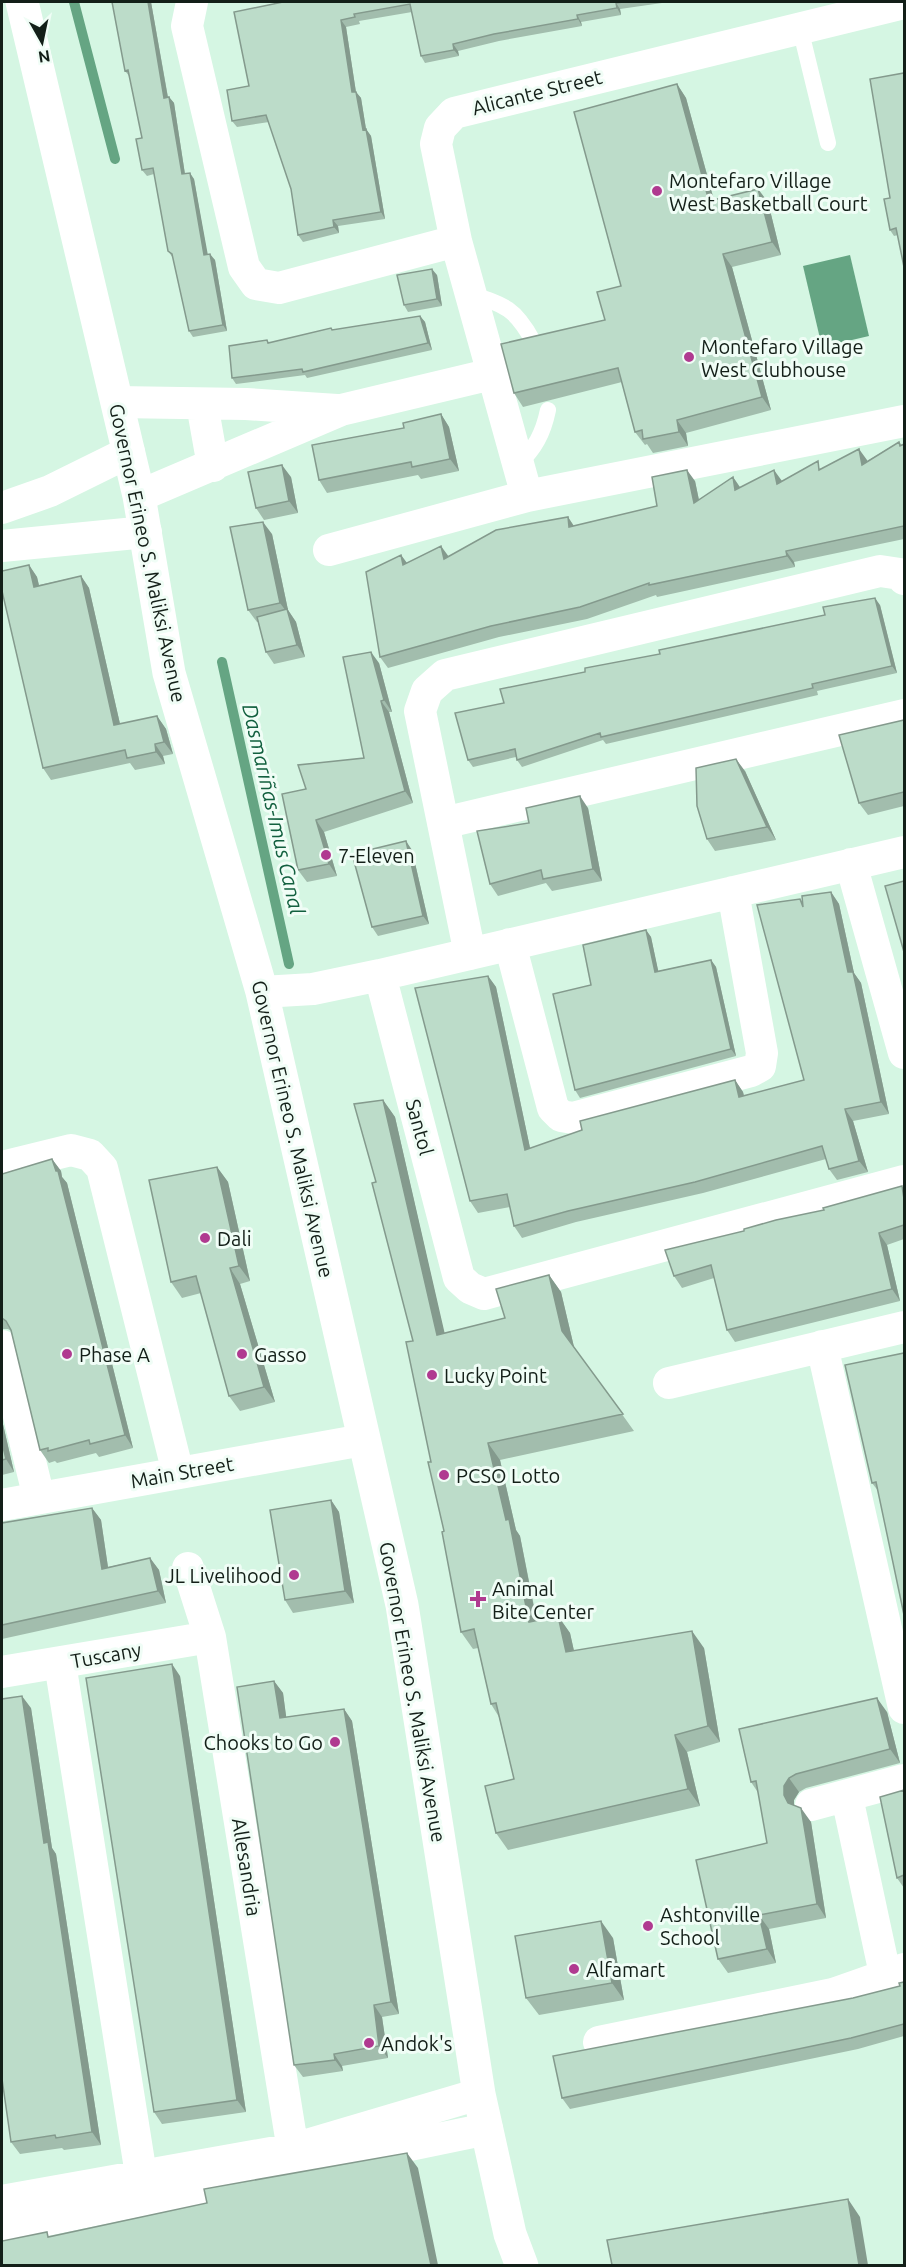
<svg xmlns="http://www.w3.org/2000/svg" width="906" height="2267" viewBox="0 0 906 2267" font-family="Ubuntu,sans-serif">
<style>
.water{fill:#65a583}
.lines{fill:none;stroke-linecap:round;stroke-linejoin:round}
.stream{stroke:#65a583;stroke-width:10}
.service{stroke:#fff;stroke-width:16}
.minor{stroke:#fff;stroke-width:32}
.secondary{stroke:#fff;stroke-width:33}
.wall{fill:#a2bdad}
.shaded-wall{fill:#849a8d}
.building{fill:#bcdcc9;stroke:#849a8d;stroke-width:1.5}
.poi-dot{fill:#b03a90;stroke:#f0fdf6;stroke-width:2}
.labels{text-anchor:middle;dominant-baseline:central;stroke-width:6;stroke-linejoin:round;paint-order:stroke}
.street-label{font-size:20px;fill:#131f18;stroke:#f0fdf6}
.poi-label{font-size:20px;fill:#131f18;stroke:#f0fdf6;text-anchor:start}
.water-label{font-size:21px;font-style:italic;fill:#12603f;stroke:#f0fdf6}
</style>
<rect width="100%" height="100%" fill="#d5f6e3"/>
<path class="water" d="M850,255l19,81 -47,11 -19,-81z"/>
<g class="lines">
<path class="stream" d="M74,2l41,157
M222,662l67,302"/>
<path class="service" d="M800,28l28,115
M470,294c35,11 45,14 63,47
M518,465c17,-17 25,-31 30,-55"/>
<path class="minor" d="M192,2l-5,24 57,241 12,17 23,4 177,-47
M117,402l129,2 91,6
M202,404l11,62
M139,496l202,-86 151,-36
M527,496l-71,-255 -20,-97 4,-16 14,-15 450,-110
M2,508l48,-17 79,-39
M2,546l144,-14
M329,550l198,-54 377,-75
M443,823l461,-108
M851,864l53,189
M510,944l43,164 8,8 12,2 178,-47 9,-5 2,-13 -29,-161
M470,954l-50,-243 7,-20 18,-16 435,-104 20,3 4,5
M380,975l79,303 11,10 14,6 420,-113
M262,992l51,-3 67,-14 524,-123
M2,1167l69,-17 19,5 12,13 76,305
M2,1346l37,152
M822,1346l82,362
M669,1383l235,-56
M2,1505l361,-65
M188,1568l22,69 86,532
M60,1663l85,537
M2,1672l208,-35
M847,1797l38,177
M811,1805l93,-25
M599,2042l234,-48 71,-25
M2,2201l291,-52 186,-55
M2,2229l485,-100"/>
<path class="secondary" d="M22,2l117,494 30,177 93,319 140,613 77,489 31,140 12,32"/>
</g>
<path class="wall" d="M151,2l17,95h1l5,6 11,71 9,5 13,75 8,6 12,71 -34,6 -4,-6 -16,-73 -5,-7 -14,-77 -7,2 -5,-6v-32l-12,-61 -5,-6z
M283,2h386l-49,7 1,6 -40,7 1,4 -83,15 -41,10 1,5 -34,7 -4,-7 -9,-44 -53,9 1,3 -14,3 10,65 5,6 5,31 5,7 14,83 -47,7 1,7 -36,9 -5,-7 -7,-46 -22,-67 -32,5 -5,-6 17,-35z
M677,84l9,14 28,102 54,2 13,53 -49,12 39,143 -85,23 2,13 -35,7 -6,-9 -2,1 -10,-13 -13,-50 -99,25 -9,-14 91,-73 16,-34z
M890,198l8,37 -4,1 -4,-6z
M437,275l5,31 -34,6 -4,-7z
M420,316l5,6 7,28 -125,28 -2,-3 -69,9 -4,-6 35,-38 2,3 62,-15 2,2z
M441,414l8,13 10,44 -38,8 -3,-4 -91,18 -8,-13 85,-52z
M899,442l3,3 2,-1v95l-110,23 1,5 -138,30 -1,-2 -69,24 -88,18 -111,31 -8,-11 21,-102 6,8 42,-7 119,-39 6,9 83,-20 38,-25 4,19 34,-23 7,10 42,-6 40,-13 45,-8v1z
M291,477l7,36 -34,7 -8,-12z
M272,534l16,76 8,12 9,35 -31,7 -8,-12 -8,-30h-1l-9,-12z
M29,565l8,12 2,8 42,-9 8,12 31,136 37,-8 9,13 7,25 -10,2 2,8 -30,6 -5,-7 -79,17 -8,-12z
M880,605l17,68 -80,18 1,4 -212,49 -3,-4 -81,27 -5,-7 -1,-3 -43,10 -5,-7 36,-57 81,-31 75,-18z
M379,663l13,49h-3l24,91 -89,29 13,44 -30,6 -9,-12 8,-81 58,-31z
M904,720v86l-36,9 -9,-12z
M745,771l31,69 -61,11 -8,-12z
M588,808l14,73 -50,10 -6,-8 -48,13 -8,-12 39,-61z
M412,850l17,74 -51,12 -6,-9z
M831,892l8,12 15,69 7,10 28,131 -36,7 15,51 -31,8 -8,-11 -3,-10 -123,34 -127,29 -54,16 -8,-12 -4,-19 -32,6 -8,-12 18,-225 8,11 34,161 205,-68 8,12 1,4 60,-16z
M646,930l5,7 7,34 53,-11 5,7 20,89 -156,42 -5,-8 16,-105z
M383,1100l12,17 49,216 61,-15 44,-43 12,17 13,55 60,84 -134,29 16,70 4,6 17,85 21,-5 12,17 4,18 130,-3 16,94 -33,10 13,54 -192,44 -12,-17 18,-54 -15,-62 -8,-13 -13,-56 -5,1 -12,-17 -17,-101 -13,-69 -18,-121 -37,-159z
M52,1159l9,12 1,6 5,6 66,265 -34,9 -3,-4 -39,10 -2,-2 -6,2 -9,-13 -29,-119 -3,-2h-6v-155z
M217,1167l11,15 22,99 -10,3 35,118 -35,9 -11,-15 -28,-103 -19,5 -11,-16z
M904,1190v49l-17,6 13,56 -165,41 -8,-12 -13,-52 -32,10 -8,-12 70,-45 80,-21z
M904,1353l-25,139 -7,-9z
M2,1420l12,52 -12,3z
M331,1500l8,12 15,91 -61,10 -8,-13z
M92,1508l9,12 7,47 42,-9 9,12 7,33 -164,36v-116z
M180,1676l66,436 -84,12 -8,-12z
M274,1681l9,12 3,24 58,-8 8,12 47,293 -17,3 6,41 -46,8 1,5 -40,6 -9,-12z
M31,1708l21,140 4,6 45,291 -37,5 -2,-2 -42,6 -9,-12z
M887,1712l13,51 -94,25 -7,4 -5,8v6l17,16 15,96 -57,11 7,34 -48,10 -10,-14 49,-116 -8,-49 -8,-12z
M904,1790v98l-7,-10z
M613,1938l11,62 -85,15 -13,-17z
M904,1982v54l-46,13 -288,60 -8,-11 291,-100 47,-12z"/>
<path class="shaded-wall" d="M148,2h3l18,102 -5,-6z
M616,3l4,6 1,6 -4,-7z
M577,15l4,7 1,4 -4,-7z
M341,20l5,7 11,72 -5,-7z
M453,44l5,7 1,5 -5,-6z
M677,84l9,14 32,117 -9,-14z
M356,92l5,6 5,31 5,7 14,83 -4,-7 -18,-82z
M169,97l5,6 12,78 -4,-7z
M190,173l4,6 15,82 -5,-6z
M758,189l10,13 13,53 -9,-13z
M333,220l5,6 1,7 -5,-6z
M210,254l5,6 12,71 -4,-6z
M723,254l9,13 39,143 -9,-13z
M432,269l5,6 5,31 -5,-7z
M420,316l5,6 7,28 -4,-7z
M441,414l8,13 10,44 -9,-12z
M677,420l9,13 2,13 -9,-14z
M859,449l8,11 3,16 -8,-11z
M282,465l9,12 7,36 -9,-12z
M687,470l8,11 7,34 -8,-12z
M774,470l8,11 -5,3z
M733,477l8,12 -6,1z
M568,517l7,11 -6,-1z
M263,522l9,12 16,76 8,12 9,35 -8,-12 -8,-30 -9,-12z
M441,546l8,11 -5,2z
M786,551l8,11 1,5 -8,-11z
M401,555l8,11 -6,-1z
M29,565l8,12 5,22 -8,-12z
M81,576l8,12 34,149 -9,-12z
M875,598l5,7 17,68 -5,-7z
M371,652l8,11 13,49 -8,-12z
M381,701l8,11 24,91 -8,-12z
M157,716l9,13 7,25 -9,-12z
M155,744l8,12 2,8 -9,-12z
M736,759l9,12 31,69 -9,-13z
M580,796l8,12 14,73 -9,-12z
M316,820l8,12 13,44 -8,-12z
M406,841l6,9 17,74 -6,-8z
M831,892l8,12 15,69 7,10 28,131 -8,-12 -33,-130z
M646,930l5,7 9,42 -5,-7z
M711,960l5,7 20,89 -5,-7z
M488,976l8,11 37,175 -8,-12z
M735,1080l8,12 4,17 -8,-12z
M383,1100l12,17 54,235 -12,-17z
M845,1109l8,12 15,51 -9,-11z
M52,1159l9,12 1,6 5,6 66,265 -8,-13z
M217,1167l11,15 22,99 -11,-15z
M879,1233l8,12 13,56 -8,-12z
M230,1268l10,16 35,118 -11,-15z
M549,1275l12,17 13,55 -12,-16z
M2,1420l12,52 -8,-13 -4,-16z
M488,1443l12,17 16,70 4,6 20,103 -11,-17z
M331,1500l8,12 15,91 -9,-12z
M92,1508l9,12 9,61 -8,-12z
M150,1558l9,12 7,33 -8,-12z
M558,1616l12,17 8,36 -12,-17z
M692,1631l12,17 16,94 -12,-16z
M172,1664l8,12 66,436 -9,-12z
M274,1681l9,12 5,37 -8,-12z
M22,1696l9,12 21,140 4,6 45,291 -9,-13 -48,-289z
M877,1698l10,14 13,51 -10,-14z
M344,1709l8,12 47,293 -8,-12z
M675,1735l12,17 13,54 -12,-17z
M789,1778l10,14 -5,8v9l-6,-6 -4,-8v-9z
M801,1808l10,14 15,96 -9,-14z
M759,1915l10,14 7,34 -9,-14z
M601,1921l12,17 11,62 -12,-17z
M374,2005l8,12 6,41 -9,-12z
M334,2054l8,12 1,5 -8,-11z
M407,2153l11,15 20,97h-7z
M848,2199l12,18 8,48h-9z"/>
<path class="building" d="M112,2h36l16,96 5,-1 13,77 8,-1 14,82 6,-1 13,71 -34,6 -17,-77 -4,-3 -15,-83 -11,2 -6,-31 6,-1 -14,-68 -3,1z
M283,2h340l-7,1 1,5 -40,7 1,4 -84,15 -41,10 1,6 -33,6 -11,-52 -56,10 1,3 -14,3 11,72h4l7,38 3,-1 15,83 -48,8 1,7 -36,8 -7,-46 -25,-74 -34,6 -5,-31 22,-4 -15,-74z
M904,73v194l-8,-39 -6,2 -6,-31 6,-1 -20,-119z
M677,84l32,117 49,-12 14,53 -49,12 39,143 -85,23 2,12 -36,7 -1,-9 -7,2 -17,-64 -104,25 -13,-49 104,-24 -8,-28 24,-6 -47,-174z
M432,269l5,30 -33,6 -7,-30z
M420,316l8,27 -125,29 -1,-3 -70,9 -3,-32 38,-6 1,3 63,-15 1,2z
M441,414l9,45 -38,8 -1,-5 -92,18 -7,-35 92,-17 -1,-5z
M899,442l1,4 4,-2v82l-118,25 1,5 -138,29v-2l-69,24 -89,19 -111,31 -14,-85 35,-17 2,10 38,-19 3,13 52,-29 72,-13 1,10 88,-21 -5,-29 35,-7 7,33 39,-26 2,13 39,-20 3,14 41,-23 1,9 40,-21 3,16z
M282,465l7,36 -33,7 -8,-36z
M263,522l17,81 -32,7 -18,-83z
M29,565l5,22 47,-11 33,149 43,-9 7,26 -9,2 1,8 -29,6 -2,-8 -82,18 -41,-177v-20z
M875,598l17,68 -80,18 1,4 -212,49 -1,-4 -83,27 -2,-11 -47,11 -13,-47 49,-10 -4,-14 85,-17v-4l75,-14 -1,-4 166,-35 -2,-8z
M287,609l10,36 -31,7 -9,-35z
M371,652l13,48 -3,1 24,90 -89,29 13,44 -31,6 -16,-76 24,-5 -8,-24 66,-7 -21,-101z
M904,720v72l-45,11 -20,-68z
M736,759l31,68 -60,12 -10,-33 -1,-38z
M580,796l13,73 -50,10 -2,-9 -51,14 -13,-53 52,-8 -3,-15z
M406,841l17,75 -51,11 -20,-73z
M904,881v71l-19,-66z
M831,892l17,80h5l28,130 -36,7 14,52 -30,8 -7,-23 -127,36 -127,29 -54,15 -7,-32 -37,7 -55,-213 73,-12 37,174 57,-20 -2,-9 155,-41 4,17 65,-17 -47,-175 43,-6 3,8 -1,-11z
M646,930l9,42 56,-12 20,89 -156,41 -22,-96 38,-9 -8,-40z
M383,1100l54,235 68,-17 -9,-29 53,-14 13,56 61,83 -135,29 18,77 3,-1 20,103 29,-6 8,36 126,-21 16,95 -33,9 13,54 -192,44 -11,-47 29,-7 -18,-76 -5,1 -17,-75 -13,3 -19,-100 2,-1 -16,-69h3l-25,-120 7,-1 -41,-158 4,-1 -22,-78z
M52,1159l4,12h2l67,264 -35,9 -1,-4 -41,11v-3l-8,2 -29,-120 -5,-9 -4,-3v-144z
M217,1167l22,99 -9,2 34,119 -35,9 -33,-120 -25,6 -22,-102z
M902,1186l2,13v26l-25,8 13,56 -165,41 -16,-65 -37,11 -9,-26 79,-19v-2l32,-9 48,-10 -1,-2z
M904,1353v262l-28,-133 -4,1 -27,-118z
M2,1443l4,16 -4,1z
M331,1500l14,91 -60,9 -15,-90z
M92,1508l10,61 48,-11 8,33 -156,34v-102z
M172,1664l65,436 -83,12 -68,-434z
M274,1681l6,37 64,-9 47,293 -17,3 5,41 -45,8 1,6 -41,5 -57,-378z
M22,1696l22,147 4,-1 44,290 -36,6 -1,-3 -44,7 -9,-63v-380z
M877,1698l13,51 -94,25 -7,4 -5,8v9l4,8 13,5 16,96 -58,11 8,34 -49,10 -22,-99 71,-17 -11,-62 -5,1 -12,-53z
M904,1790v85l-7,3 -17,-81z
M601,1921l11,62 -86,15 -11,-62z
M904,1982v42l-53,14 -289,60 -9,-42 300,-58 47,-12 -1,-3z
M407,2153l24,112h-429v-24l45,-9 1,5 159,-34 -3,-14z
M848,2199l11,66h-247l-5,-25z"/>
<g class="poi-dot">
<circle cx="657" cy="191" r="6"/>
<circle cx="689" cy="357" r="6"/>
<circle cx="326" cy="855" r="6"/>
<circle cx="205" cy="1238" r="6"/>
<circle cx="67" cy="1354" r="6"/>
<circle cx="242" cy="1354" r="6"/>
<circle cx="432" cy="1375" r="6"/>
<circle cx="444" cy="1475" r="6"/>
<circle cx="294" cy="1575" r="6"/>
<path d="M475 1590h6v6h6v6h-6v6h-6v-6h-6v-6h6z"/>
<circle cx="335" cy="1742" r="6"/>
<circle cx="648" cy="1926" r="6"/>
<circle cx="574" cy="1969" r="6"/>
<circle cx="369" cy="2043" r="6"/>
</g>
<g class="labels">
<g class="street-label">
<text transform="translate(537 92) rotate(-14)">Alicante Street</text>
<text transform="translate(148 553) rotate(78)">Governor Erineo S. Maliksi Avenue</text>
<text transform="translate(420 1127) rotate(75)">Santol</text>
<text transform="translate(293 1129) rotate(77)">Governor Erineo S. Maliksi Avenue</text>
<text transform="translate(182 1472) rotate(-10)">Main Street</text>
<text transform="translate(106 1655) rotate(-10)">Tuscany</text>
<text transform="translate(413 1692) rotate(80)">Governor Erineo S. Maliksi Avenue</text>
<text transform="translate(247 1867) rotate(81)">Allesandria</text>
</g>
<g class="poi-label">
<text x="669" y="180">Montefaro Village<tspan x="669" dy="23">West Basketball Court</tspan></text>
<text x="701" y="346">Montefaro Village<tspan x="701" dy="23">West Clubhouse</tspan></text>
<text x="338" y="855">7-Eleven</text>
<text x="217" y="1238">Dali</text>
<text x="79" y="1354">Phase A</text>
<text x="254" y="1354">Gasso</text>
<text x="444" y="1375">Lucky Point</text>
<text x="456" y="1475">PCSO Lotto</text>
<text x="282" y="1575" text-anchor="end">JL Livelihood</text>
<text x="492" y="1588">Animal<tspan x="492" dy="23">Bite Center</tspan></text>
<text x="323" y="1742" text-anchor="end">Chooks to Go</text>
<text x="660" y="1914">Ashtonville<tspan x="660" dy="23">School</tspan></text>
<text x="586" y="1969">Alfamart</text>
<text x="381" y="2043">Andok's</text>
</g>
<g class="water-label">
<text transform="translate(274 809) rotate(77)">Dasmariñas-Imus Canal</text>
</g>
</g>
<rect width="906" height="2267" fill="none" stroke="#131f18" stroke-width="6"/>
<g transform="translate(42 42) rotate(171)" stroke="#f0fdf6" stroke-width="4.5" paint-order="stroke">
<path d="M0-4.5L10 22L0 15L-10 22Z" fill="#131f18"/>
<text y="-9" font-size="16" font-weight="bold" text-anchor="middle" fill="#131f18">N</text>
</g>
</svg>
